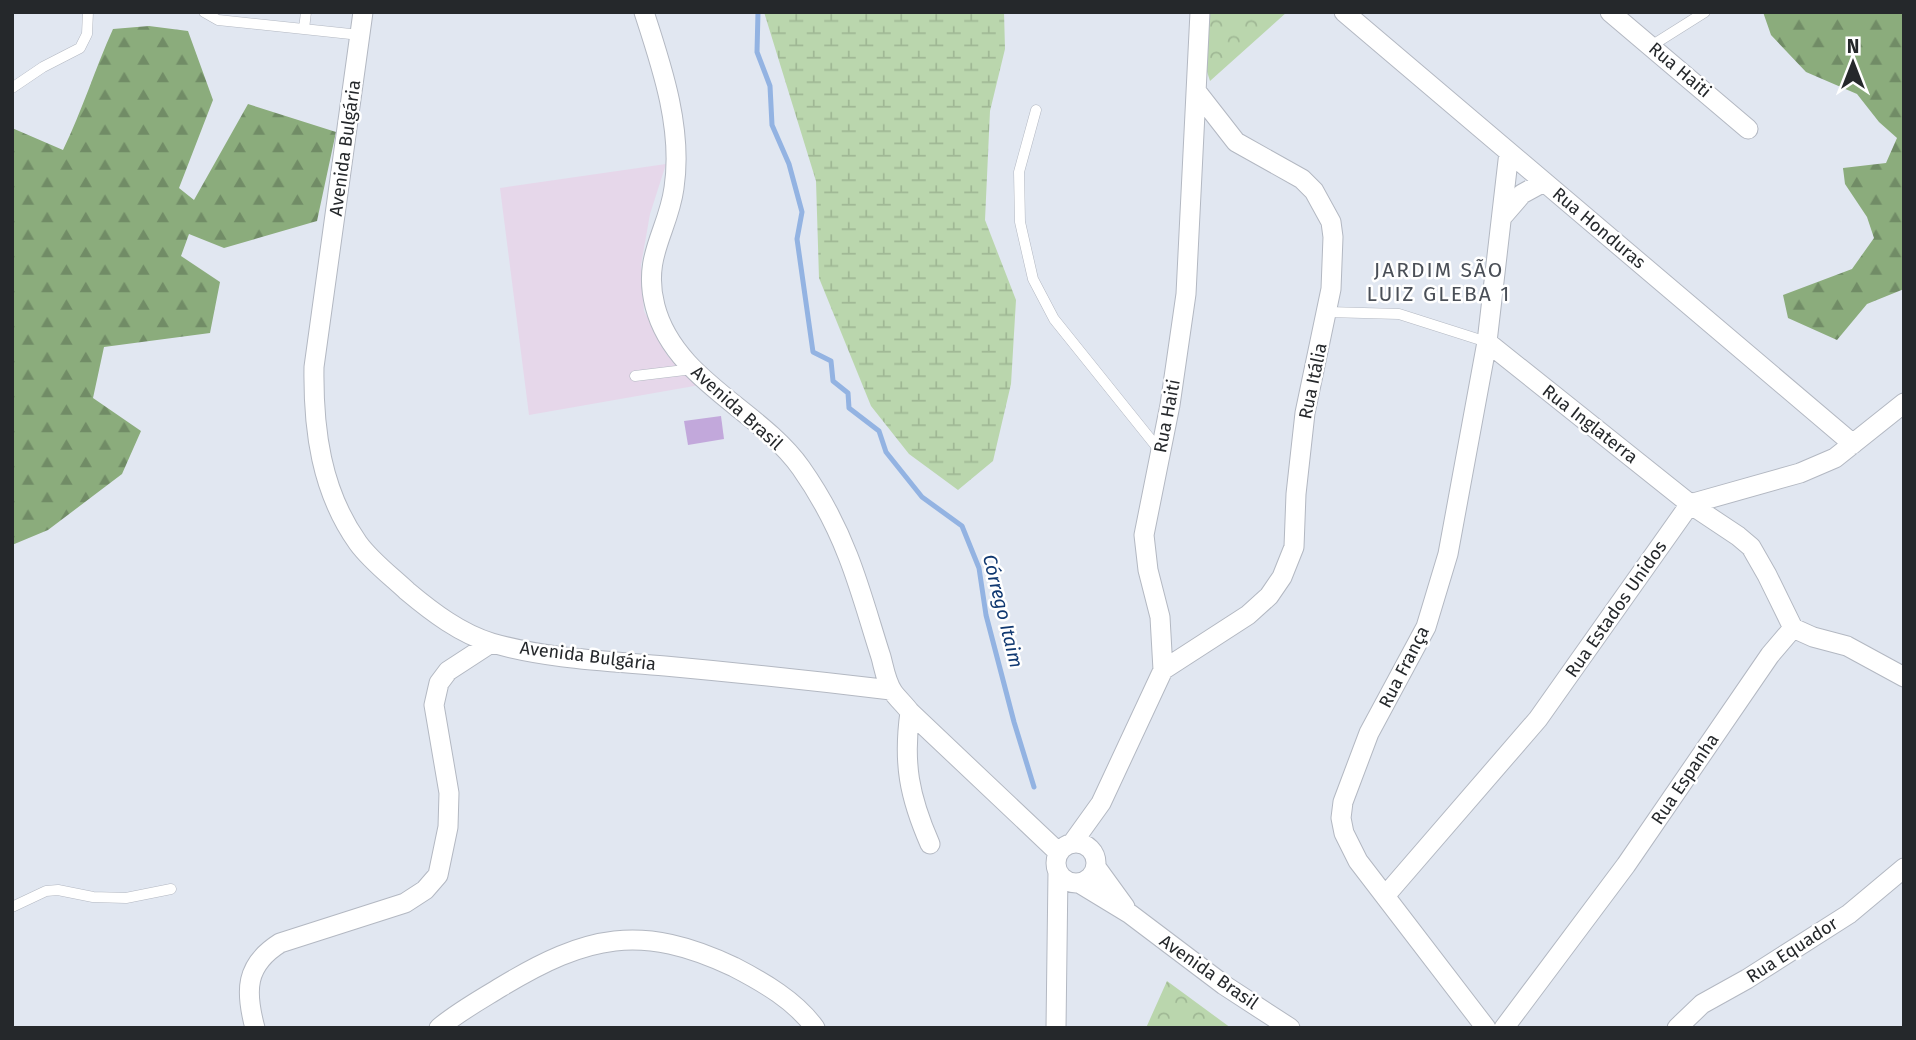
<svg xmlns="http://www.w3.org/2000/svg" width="1916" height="1040" viewBox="0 0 1916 1040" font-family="'Fira Sans',sans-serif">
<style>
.education{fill:#e6d7ea}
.forest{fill:url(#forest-firs)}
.wetland{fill:url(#wetland-marsh)}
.park{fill:url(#park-crowns)}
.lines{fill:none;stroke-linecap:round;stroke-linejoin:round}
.stream{stroke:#93b3e2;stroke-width:5}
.building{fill:#c2a8db}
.lane-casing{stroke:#b3b8c2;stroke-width:11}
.street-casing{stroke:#b3b8c2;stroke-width:21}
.lane{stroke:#fff;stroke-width:10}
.street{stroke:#fff;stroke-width:19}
.labels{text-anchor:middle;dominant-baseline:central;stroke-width:5;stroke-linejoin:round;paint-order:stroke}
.street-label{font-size:18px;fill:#25282b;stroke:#fff}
.water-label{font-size:19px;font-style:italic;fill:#103870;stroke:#fff}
.quarter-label{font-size:21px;letter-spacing:2px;fill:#4a4f57;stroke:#fff}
</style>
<defs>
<pattern id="forest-firs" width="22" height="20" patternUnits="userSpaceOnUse" patternTransform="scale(1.75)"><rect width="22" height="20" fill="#8bac7c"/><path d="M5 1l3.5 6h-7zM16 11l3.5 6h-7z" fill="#718c66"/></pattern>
<pattern id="wetland-marsh" width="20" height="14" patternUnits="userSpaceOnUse" patternTransform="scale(1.75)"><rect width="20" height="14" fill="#bad6ad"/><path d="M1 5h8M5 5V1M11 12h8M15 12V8" fill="none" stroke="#a0b895"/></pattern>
<pattern id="park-crowns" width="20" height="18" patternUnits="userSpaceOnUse" patternTransform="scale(1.75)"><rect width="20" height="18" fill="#bad6ad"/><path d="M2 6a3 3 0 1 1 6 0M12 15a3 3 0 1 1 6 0" fill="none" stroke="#a0b895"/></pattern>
</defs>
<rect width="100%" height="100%" fill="#e1e7f1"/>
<path class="education" d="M666,164l-16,50 -9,51 3,46 23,44 33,30 -171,30 -29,-227z"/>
<path class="forest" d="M1763,12h141v277l-37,15 -30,36 -49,-22 -5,-23 69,-26 22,-31 -7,-21 -22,-33 -2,-16 43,-5 11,-25 -18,-16 -22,-28 -51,-22 -35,-37z
M149,26l39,5 25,69 -34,88 15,12 54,-96 88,28 -19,89 -93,27 -35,-14 -8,22 39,26 -10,51 -106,14 -11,51 48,33 -19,43 -74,56 -36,15v-417l51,22c19,-39 32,-81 50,-121z"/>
<path class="wetland" d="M764,12h240l1,37 -15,62 -5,109 31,80 -5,84 -18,77 -35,29 -49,-36 -38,-48 -52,-128 -3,-97z"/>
<path class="park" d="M1207,12h80l-77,69 -8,-25z
M1167,981l64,47h-85z"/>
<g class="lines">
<path class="stream" d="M758,12l-1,40 13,34 2,39 17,39 13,48 -5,27 16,113 18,9 2,20 15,12 1,15 30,23 7,21 36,45 40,29 17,42 7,47 28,107 20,65"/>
</g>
<path class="building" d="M721,416l3,23 -36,6 -4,-24z"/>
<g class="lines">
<g class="lane-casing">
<path id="lane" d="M204,12l14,8 142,15
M304,29l2,-17
M1651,46l54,-34
M12,88l31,-21 37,-19 7,-14 1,-22
M1036,110l-17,62 1,50 13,57 21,40 106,132
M1328,312l71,2 88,28
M635,376l58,-7
M12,907l34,-16 12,-1 35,7 33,1 45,-9"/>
</g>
<g class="street-casing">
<path id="street" d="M363,12l-49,355c-1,62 7,124 44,176 13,18 33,33 49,48 25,21 54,43 85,52 56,16 116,18 173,23 76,7 151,15 226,24
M644,12c18,55 39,117 30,176 -6,44 -32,68 -19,118 19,74 104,103 146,162 19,27 35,57 47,88 13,33 22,67 33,101 3,11 5,25 12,35 5,7 12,13 17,20l148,140
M1344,12l509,432
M1610,12l138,117
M1503,216l19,-22 22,-12
M1487,342l203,162 48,32 13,11 16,28 26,53
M1163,670l85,-55 21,-19 13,-19 12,-30 2,-53 9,-81 26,-124 2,-52 -2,-15 -17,-31 -12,-12 -66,-37 -39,-50
M910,712c-7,51 -1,84 20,132
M1073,842l28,-39 62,-133 -3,-53 -12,-47 -4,-35 26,-130 16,-111 14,-282
M1056 863a20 20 0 1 1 40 0a20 20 0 1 1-40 0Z
M1096,867l29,40
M1079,883l51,31 94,71 66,43
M1385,896l153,-177 152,-215 110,-31 35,-15 69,-55
M255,1028c-10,-37 -10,-63 25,-85l125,-40 20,-13 13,-15 10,-48 1,-34 -15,-88 5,-22 9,-12 43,-28
M439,1028c19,-16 41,-28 62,-41 86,-52 140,-64 233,-20 29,15 62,34 81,61
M1056,1028l2,-156
M1486,1028l-128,-167 -14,-28 -3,-15 2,-16 26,-69 57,-106 22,-73 39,-212 22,-190
M1504,1028l122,-163 144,-210 23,-27 20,9 34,9 57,31
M1677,1028l25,-24 45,-25 102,-65 55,-46"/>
</g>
<use href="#lane" class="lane"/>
<use href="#street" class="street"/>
</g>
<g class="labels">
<g class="street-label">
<text transform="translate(1680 70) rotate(40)">Rua Haiti</text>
<text transform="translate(345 148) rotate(-82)">Avenida Bulgária</text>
<text transform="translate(1599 228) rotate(40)">Rua Honduras</text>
<text transform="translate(1313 381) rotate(-78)">Rua Itália</text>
<text transform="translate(737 408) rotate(42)">Avenida Brasil</text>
<text transform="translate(1167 416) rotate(-79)">Rua Haiti</text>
<text transform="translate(1590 424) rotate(38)">Rua Inglaterra</text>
<text transform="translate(1616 609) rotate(-55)">Rua Estados Unidos</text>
<text transform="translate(588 656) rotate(7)">Avenida Bulgária</text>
<text transform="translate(1404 667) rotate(-63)">Rua França</text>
<text transform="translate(1685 779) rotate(-56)">Rua Espanha</text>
<text transform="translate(1792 950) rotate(-33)">Rua Equador</text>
<text transform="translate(1209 972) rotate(35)">Avenida Brasil</text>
</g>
<g class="water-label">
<text transform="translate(1003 611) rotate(76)">Córrego Itaim</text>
</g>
<g class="quarter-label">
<text x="1439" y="270">JARDIM SÃO<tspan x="1439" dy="24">LUIZ GLEBA 1</tspan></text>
</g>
</g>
<rect width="1916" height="1040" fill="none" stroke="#25282b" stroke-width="28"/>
<g transform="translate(1853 63)" stroke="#ffffff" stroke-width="5" paint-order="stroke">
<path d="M0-5L12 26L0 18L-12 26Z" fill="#25282b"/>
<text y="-10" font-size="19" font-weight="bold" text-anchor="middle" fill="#25282b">N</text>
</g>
</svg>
